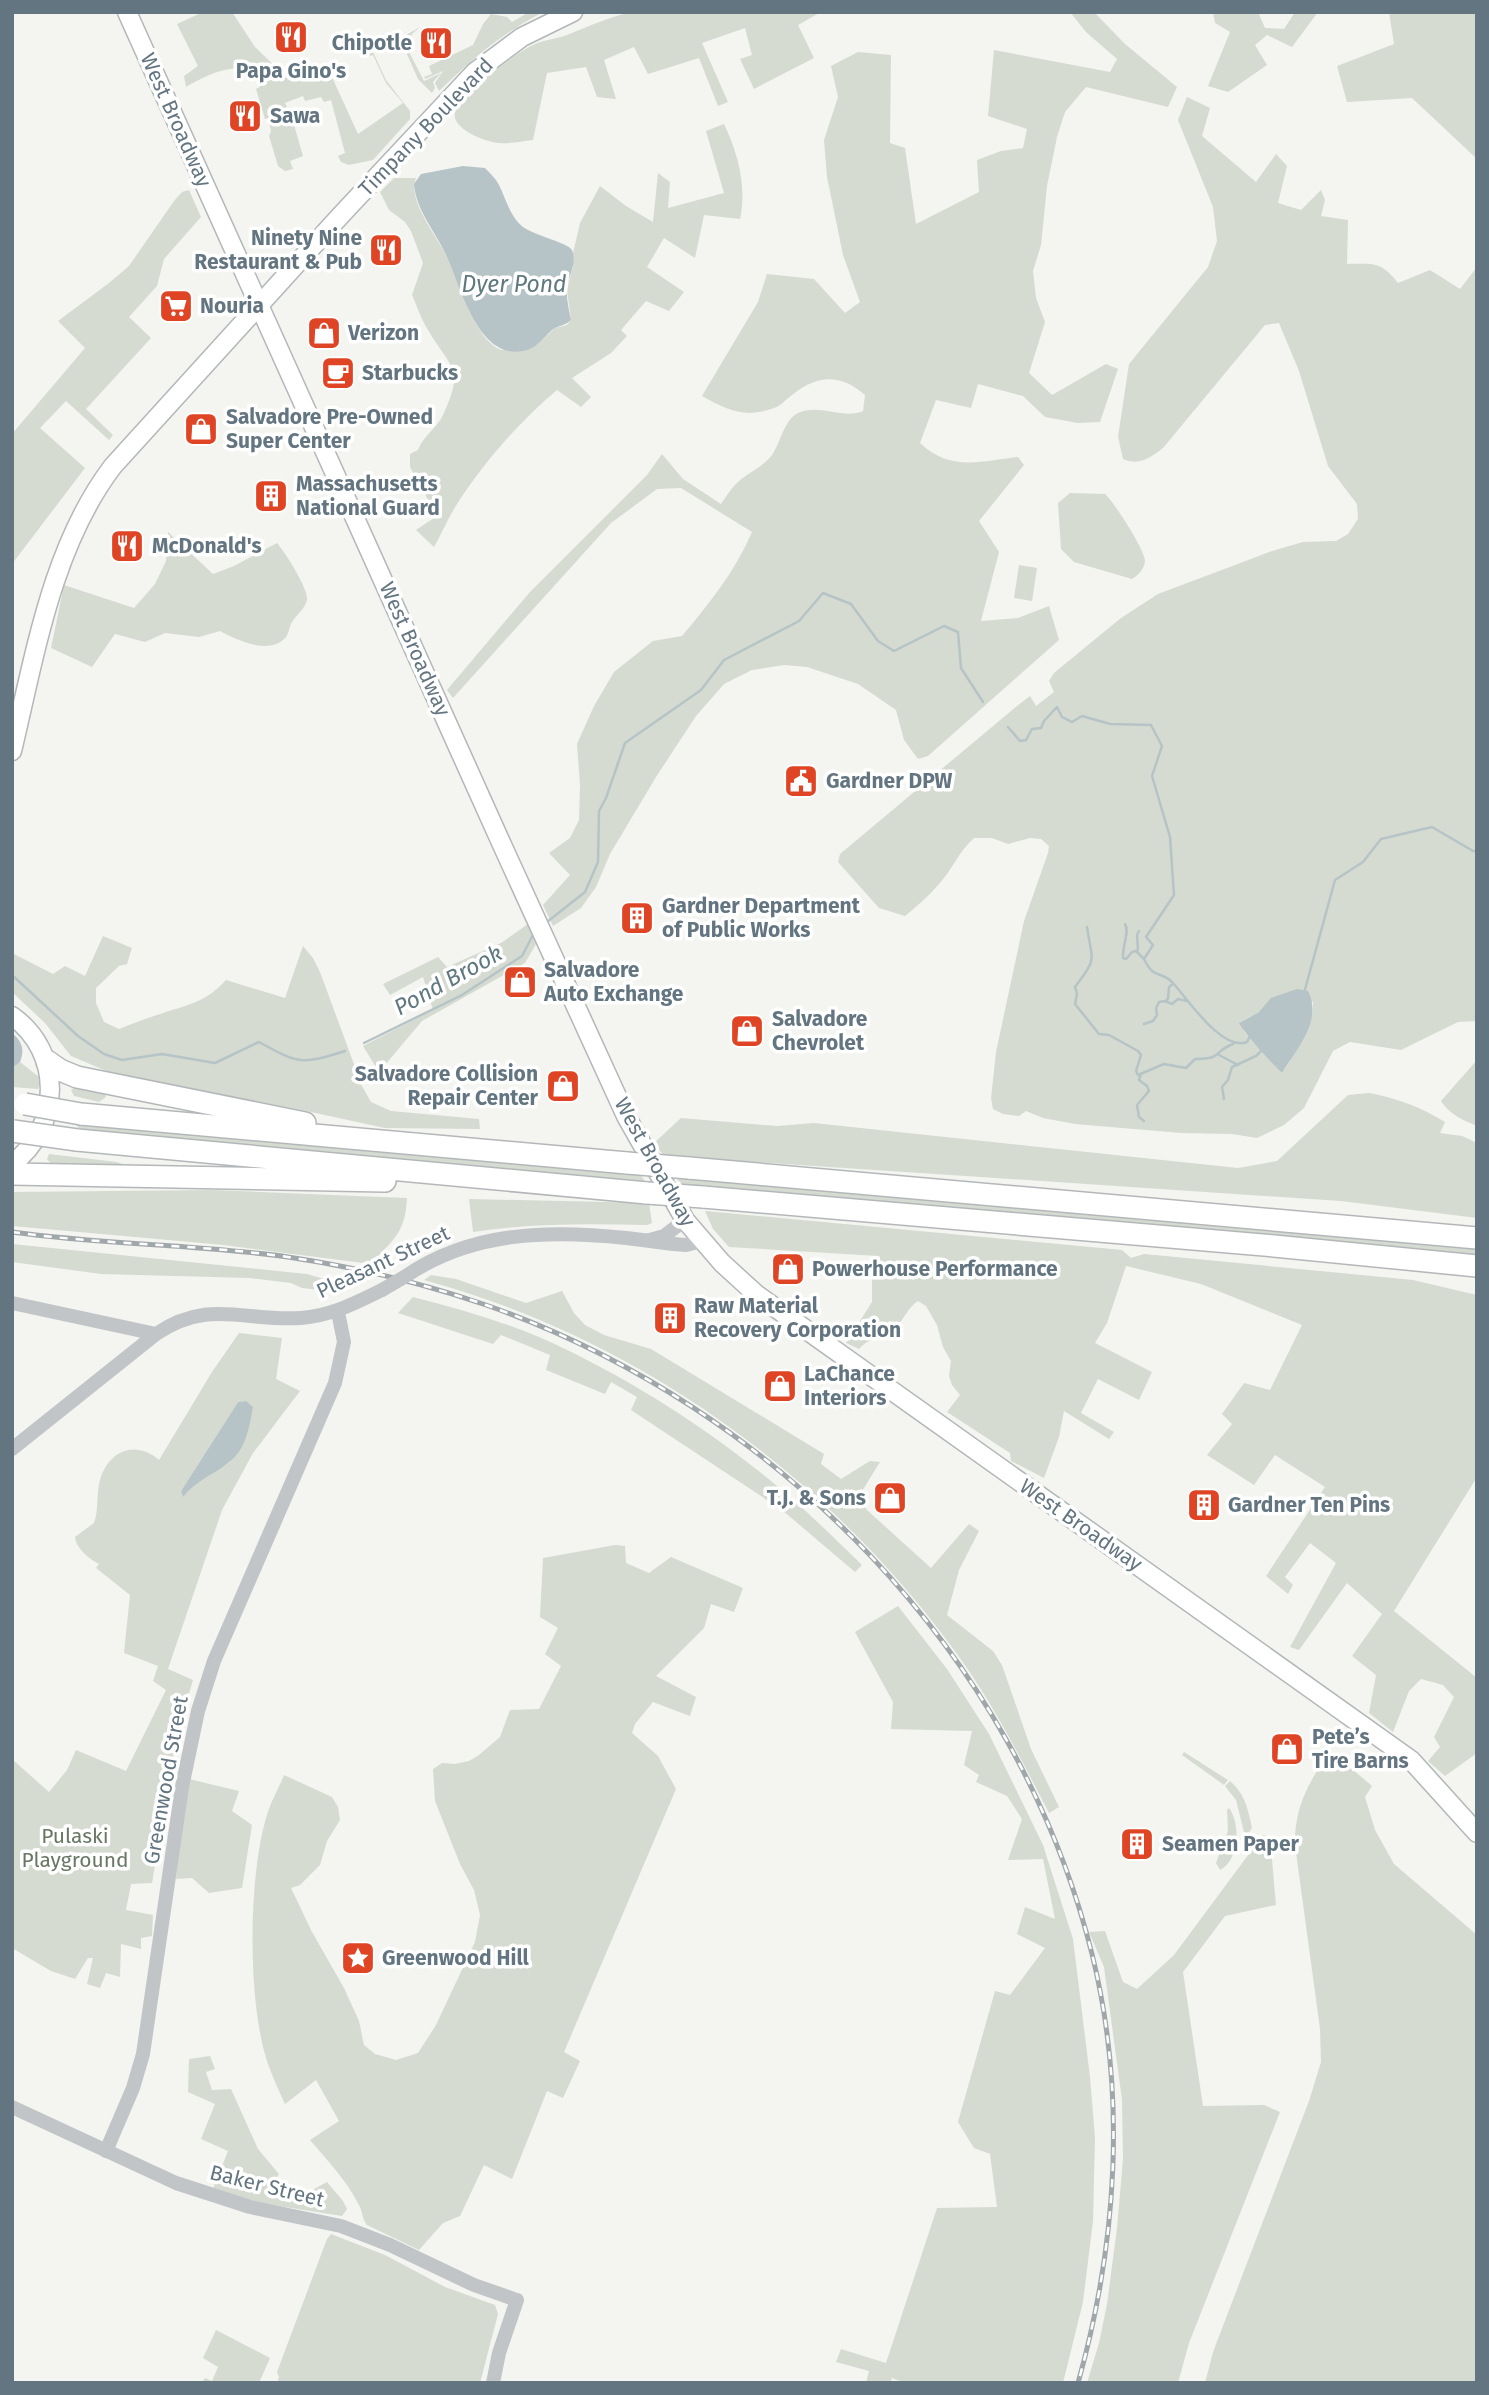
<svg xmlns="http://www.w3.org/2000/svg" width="1489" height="2395" viewBox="0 0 1489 2395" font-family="'Fira Sans',sans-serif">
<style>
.green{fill:#d5dbd1;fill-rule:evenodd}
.water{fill:#b6c4c7}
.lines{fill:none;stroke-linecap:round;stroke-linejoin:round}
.stream{stroke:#b6c4c7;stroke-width:2.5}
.major-casing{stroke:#b2b7ba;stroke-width:21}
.highway-casing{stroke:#b4b7ba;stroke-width:24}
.minor{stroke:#c1c5c8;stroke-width:14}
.major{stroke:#fff;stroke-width:18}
.highway{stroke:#fff;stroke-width:21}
.rail-casing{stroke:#a0a7ab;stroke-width:5}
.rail{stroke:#fff;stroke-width:2.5;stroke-dasharray:8;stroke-linecap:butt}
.highway-bridge-casing{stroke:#b4b7ba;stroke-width:24;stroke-linecap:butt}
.minor-bridge{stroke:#c1c5c8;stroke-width:14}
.highway-bridge{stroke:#fff;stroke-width:21}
.labels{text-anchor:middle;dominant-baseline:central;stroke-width:7;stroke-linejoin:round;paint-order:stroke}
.poi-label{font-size:21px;font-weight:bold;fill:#637581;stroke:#fff;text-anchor:start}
.street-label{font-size:21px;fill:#637581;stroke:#fff}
.park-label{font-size:21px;fill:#687862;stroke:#fff}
.water-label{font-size:23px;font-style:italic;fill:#5f777f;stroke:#fff}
</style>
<rect width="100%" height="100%" fill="#f4f4f0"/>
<path class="green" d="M203,12h29l23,35 32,31 3,-3 14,3 27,-3 27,59 45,-31 -17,-20 -13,-28 -7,2 1,-4 6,-1 13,28 24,31v8l-37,41 -24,5 -8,-3 -3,-6 7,-3 -14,-53 -7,2 -3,-5 -16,4 -2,-5 -18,7 7,15 11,38 -13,5 3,8 -8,2 -7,-5 -9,-30 2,-5 -3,-13 -3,1 -9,-30 4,-2c-12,-34 -53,-12 -74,0l-2,-11 14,-10 -21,-42z
M529,12h14c-45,24 -68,45 -104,79l-4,-8 8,-12 -18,8 -1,-2 8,-3 -3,-8 44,-21 10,-21 8,-10 16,3 5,5z
M634,12h187l-23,13 16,33 -60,31 -14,-30 12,-4 -7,-27 -43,15 26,59 -10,4 -19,-48 -51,16 -14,-27 -30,13 12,39 -19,-2 -11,-30 -39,6 -14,67c-11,1 -22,4 -33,3 -12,0 -49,-14 -45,-30 5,-19 58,-58 76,-67 11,-6 25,-7 36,-11 23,-9 43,-19 67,-23z
M1070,12h24l31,32 52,43 -9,20 -82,-20 -21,25 -8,25 -10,49 -6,59 -8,26 3,27 9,24 -16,51 23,22 54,-31 12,5 -18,53 -22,1 -33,-6 -22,-21 -45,-12 -7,24 -35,-8 -16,43c31,29 60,18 98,14l6,8 -45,56 20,31 -18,69 37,-3 31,-12 10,34 -131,116 -10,3 -14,-19 -8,-30 -38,-26 -51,-17 -23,-2 -32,5 -28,14 -28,32 -40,61 -46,77 -14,33 -15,21 -28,18 -10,-21 27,-30 -21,-22 21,-15 9,-18 1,-35 -3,-41 17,-38 20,-34 39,-31 29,-5c27,-32 54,-66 70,-104l-71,-44 -24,1 -46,34 -158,175 -6,-8 83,-98 117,-117 15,-21 21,25 38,25c5,-7 10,-16 17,-22 11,-10 25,-15 34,-27 9,-13 12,-35 26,-42 21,-10 46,7 65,-2l2,-16c-25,-22 -48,-20 -73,0 -6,4 -11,11 -18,13 -29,11 -47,2 -72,-12l56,-94 9,-28 47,5 31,34 15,-11 -17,-47 -16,-78 -3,-37 14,-43 -7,-31 27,-14 33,3 -1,88 15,5 11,76 63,-32 -2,-32 24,-9 22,-3 4,-19 -39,-13 6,-66 116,22 7,-13 -31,-27z
M1213,12h45l7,16 19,1 11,-17h23l-26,35 -25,-12 -12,10 12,20 -39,27 -20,-6 22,-54 -15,-9z
M1389,12h88v147l-65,-61 -65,4 -10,-36 57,-22z
M420,27l-8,7 -5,14 17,33 17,-8 -8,9 2,6 -3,5 -14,-14 -16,-36 4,-8z
M1187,97l23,11 -8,28 54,46 20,-28 11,12 -9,37 23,7 20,-20 4,10 -4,16 27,4 -1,44c28,0 33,-3 51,19l32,-13 30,19 17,-22v754l-19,1 -57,28 -51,-8 -17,9 -29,57 -20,17 -27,13 -25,-4 -51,-1 -106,-9 -32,-6 -17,-7 -7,5 -16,-2 -10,-5 -2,-11 5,-46 28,-131 24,-68 1,-7 -8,-7 -11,-1 -22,6 -16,-6h-18c-15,13 -22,32 -35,46 -10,12 -22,22 -34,32l-26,-8 -41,-46 2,-8 177,-148 13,-10 6,10 18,-14 -5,-11 5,-8 67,-55 37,-24 114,-43 31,-9 33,-1 12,-7 10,-15 -1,-15 -29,-38 -29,-95 -20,-48 -14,2 -102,123c-13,10 -24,18 -40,11l-5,-22 11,-73 79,-97 9,-26 -4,-34 -35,-87zM1313,1002c1,27 -17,48 -31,71l-37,-40 -5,-11 19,-10z
M724,124c14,29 23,63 16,95l-36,-4 -9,43 -31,-20 -17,29 37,25 -15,19 -23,-10 -25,29 6,6 -16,17 -39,25 19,19 -10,10 -24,-17c-38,32 -73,72 -100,114 -9,14 -15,29 -23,43l-18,-17 21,-14 -27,-49v-13l8,-4c5,-14 19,-22 25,-35 22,-48 8,-46 -15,-85 -7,-11 -11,-24 -16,-35l11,-32 -12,-32 -6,-9 -16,-12 -9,-18 14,-14h22c-9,23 21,58 31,79 11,25 27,82 54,93l36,-5 18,-17 12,-3 4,-5 -4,-30 6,-24v-13l7,-30 20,-37 26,20 27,16 5,-49 12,9 -2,26 56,-15 -18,-62z
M189,190l12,27 -37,42 -7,27 -28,31 22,21 -65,71 27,26 -4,5 -43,-39 -26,27 45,40 -73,96v-130l73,-86 -27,-27 51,-38 20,-17 45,-65 8,-9z
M1070,493l35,1c9,8 40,56 40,67 -1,9 -7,14 -13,18l-58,-17 -13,-13 -3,-46z
M168,532l45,42 21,-8 43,-23c8,9 32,47 30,57 -2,9 -11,15 -15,22 -3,5 -3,11 -6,15 -16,19 -49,3 -66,-6l-21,6 -34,-4 -20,9 -30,-8 -23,33 -41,-19 13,-63 70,23 21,-24 11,-23z
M1019,565l18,3 -5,33 -18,-3z
M528,924l8,20 -11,19 -103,58 -43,51 -16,-26 70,-36 -10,-33 -33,18 -7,-11 55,-27 9,10 54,-24z
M103,936l29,12 -5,16 -8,2 -23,22v15l8,19 15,7c13,-5 25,-10 38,-14 29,-10 47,-11 69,-35l59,18 18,-52 10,12 7,14 42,114 9,16 20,9 88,8 1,10 -95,-1 -88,-19 -174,-31 -52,-22 -26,-33 -33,-31v-39l41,21 12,-8 20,10z
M1477,1060v66c-14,-6 -28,-12 -36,-25z
M20,1062l19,15 1,7 -2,5 -26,-2v-19z
M76,1087l29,6 1,4 -7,5 -25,-6 -3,-6z
M1369,1093c27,5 52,14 76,29l-5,11 22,3 15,7v75l-136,-17 -676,-45 -12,-12 28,-26 96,8 37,-3 424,45 39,-7 71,-66z
M79,1121l560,52 8,11 -570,-51z
M49,1154l68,8 6,2 -12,2 -57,1 -7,-8z
M673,1175l804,72v13l-793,-74z
M213,1190l194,8c-2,36 -13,40 -36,66l-147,-19 -212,-19v-34z
M469,1199l180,4 3,20 -5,2c-59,-1 -116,-2 -174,7z
M705,1211l417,39 9,8 13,-4 269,26 64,15v182l-83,134 83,67v75l-32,23 -17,-15 12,-14 -6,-10 20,-40 -11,-12 -22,-6 -12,12 -16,41 -24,-19 7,-38 -24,-19 30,-42 -35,-31 -48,67 -9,-3 46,-84 -26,-20 -25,34 8,8 -5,9 -22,-18 59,-89 -50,-32 -21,30 -47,-30 25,-31 -10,-10 22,-31 26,7 32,-65 -101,-41 -75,-18 -19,57 -12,20 57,29 -13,28 -41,-21 -17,34 33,19 -5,7 -45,-28 -5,26 -15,41 -33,-17 -1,-8 -63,-41 13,-17 -8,-10 -3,-9 2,-15 -8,-14 -6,-22 -11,-19 -8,-5c-10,6 -14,19 -23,27 -13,10 -24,8 -36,21l-13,-6 26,-41v-30l6,-16 -149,-9 -16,-18z
M12,1244l295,30 45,13 -22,4 -28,-3 -11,-5 -42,-5 -148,-4 -89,-12z
M431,1275l25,4 70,24 36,-12 12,22 11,12 19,10 47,14 173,105 -3,10 20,15 29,-18 10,1 -21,34 8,14 64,58 38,-44 10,7 -20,39 -12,45 46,36 9,14 29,84 28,58 -10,6c-27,-52 -53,-104 -87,-152 -129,-182 -323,-323 -538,-381z
M413,1297c43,11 85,23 126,40 75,33 153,81 217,132 38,29 72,63 106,96l-7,7 -73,-62 -151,-100 6,-13 -26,-15 -6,12 -59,-24 4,-15 -49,-20 -8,9 -95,-31z
M239,1333l43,5 -6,41 24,12 -47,62 -31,57 -54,159 25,11 -16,54 -25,149 -21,1 -5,26 27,5 -1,21 -11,2v11l-20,-5 -1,33 -14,-4 -6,15 -13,-4 6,-26h-5l-13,21 -24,-8 -39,-23v-189l37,33 18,-22 9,-20 50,21 40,-81 -13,-9 5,-15 -34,-13 6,-58 -34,-27 3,-4c-10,-5 -23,-16 -24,-27l19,-14c5,-13 2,-29 6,-43 9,-30 36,-40 59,-20l53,-88zM246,1401l-16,61 -39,24 -8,10 -2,-5 57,-89z
M615,1545l10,1 1,17 23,10 22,-16 72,31 -9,24 -23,-8 -7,24 -48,48 40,21 -6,19 -37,-14 -18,22 -3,9 26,23 18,33 -112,263 16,9 -17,37 -16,-7 -35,88 -28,-14 -24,51 -17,7 -24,27 -52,-25c-5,-6 -4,-13 -8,-20 -12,-24 -32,-45 -49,-65l29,-19 -23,-41 -31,24c-6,-13 -12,-26 -17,-40 -21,-60 -20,-189 -1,-249 4,-14 12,-27 17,-40l48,22 6,10 2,13 -13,21 -7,24 -20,20 -9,3 21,44 32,56 15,33 5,24 11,9 21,6 22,-7 18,-28 39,-83 5,-27 -6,-25 -14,-26 -25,-63 -2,-32 9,-6 13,1 14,-3 10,-6 21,-18 10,-27 29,-1 22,-43 -16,-12 13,-26 -18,-11 3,-59z
M898,1606l49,63 42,65 54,111 30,94 17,138 5,61 -2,83 -10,81 -20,81h-158l-13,-5 -2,5h-24l3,-12 -33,-9 5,-13 45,14 51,-155 60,-1 -7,-53 -16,-6 -16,-26 37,-131 15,4 35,-47 -28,-14 8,-27 30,12 -12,-60 -35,1 14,-41 -15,-23 -31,-14 3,-7 -15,-10 8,-34 -81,-2 2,-27 -38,-70z
M1331,1751l41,35 -7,11 10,33 19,34 83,71v448h-272l8,-31 96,-251 12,-39 -1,-33 -25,-184c-1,-37 14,-65 36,-94z
M1184,1752l44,28 -4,5 -42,-30z
M189,1779l50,12 -7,20 20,14 -10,63 -33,5 -17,-15 -16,1 6,-64z
M1230,1781c15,13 18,28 22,47l-4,6 -4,-2 -8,-32 -11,-14z
M1229,1808c12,16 10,52 -9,62l-4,-7 12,-32 -1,-21z
M1263,1835l7,2 6,68 -51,11 -42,56 20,134 61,-1 16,7 -91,231 -11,40h-91l12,-40 8,-39 10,-76 6,-69 -1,-59 -18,-133 -15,-35 16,-1 18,51 14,7 37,-34z
M210,2056l5,13 -9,3 6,18 19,-1 27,60 21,25 -8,11 23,15 33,-18 16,19 4,8 -5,7 -82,-13 -47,-14 15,-38 -27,-12 14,-35 -27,-12 1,-33z
M331,2234l54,21 60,32 50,18 3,9 -18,69h-203l2,-6 -2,-5 50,-133z
M216,2330l54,28 -11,25h-57l3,-5 7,3 6,-14 -15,-9z"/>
<path class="water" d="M463,166l22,2c5,5 11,11 14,17 7,14 11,32 24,42 11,8 45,16 49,23 5,12 -3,26 -5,38 -1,10 2,22 4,32 -6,6 -13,5 -19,10 -8,7 -14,17 -25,20 -48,14 -66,-62 -80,-93 -11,-25 -31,-46 -33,-73l7,-10z
M1297,989l11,2c15,30 -11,57 -26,82 -11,-11 -36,-37 -43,-50l20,-11 12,-14z
M12,1033c10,8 13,17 8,29l-8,6z
M246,1401l7,6c-4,21 -7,43 -25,56 -15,12 -33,18 -45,34l-2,-6 57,-89z"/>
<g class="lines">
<path class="stream" d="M1008,727l12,14 6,-1 6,-11 9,-1 3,-7 13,-14 5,10 10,5 10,-6 28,8 41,1 11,21 -10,30 18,61 4,58 -28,42 7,8 -9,14c10,21 16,11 28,23 16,17 50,70 75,60l3,-6
M547,922l38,-30 13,-30 1,-51 7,-13 19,-55 76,-53 23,-30 75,-39 24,-28 28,11 27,37 16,10 50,-25 14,6 3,36 22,34
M1125,924c5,8 -3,22 -2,34l3,1 6,-7 4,-1 8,8
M1087,927c5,35 11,30 -12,60l2,7 -2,10 24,30 10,1 29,16 3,4 -5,16 2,4 26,-11 22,4 9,-9c29,0 17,-7 38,-15
M1138,950l-1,-15 2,-4
M12,975l66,61 26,18 18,6 40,-6 53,9 44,-21c40,22 42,23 86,9
M1304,993l31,-113 28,-18 18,-23 51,-12 41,24h4
M1165,1001l3,-2 1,-12 4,-3
M1144,1024l9,-3 4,-6 -1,-7 3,-6 6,-1 7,3 6,-5 9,2
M364,1043l98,-48 60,-39 12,-23
M1219,1055l19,10
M1141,1074l-2,6 8,6 2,5 -12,14 2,12 5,4
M1224,1099l-2,-12 6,-7 4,-13 24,-11 6,-6"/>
<g class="major-casing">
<path id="major" d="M127,12l376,835 123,269 59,104 37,43 34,31 655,466 66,73
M12,751c23,-96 40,-205 101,-285l228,-251 134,-143 47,-35 51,-25
M12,1016c52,37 49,111 0,148"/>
</g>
<g class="highway-casing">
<path id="highway" d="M47,1061l13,9 17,7 228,46
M81,1114l546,49
M77,1140l570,53
M689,1168l788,70
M12,1174l373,7
M703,1197l571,49 203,20"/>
</g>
<path class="minor" d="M650,1240l14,-4 21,-16
M406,1276c66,-45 144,-46 220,-38 20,2 40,6 60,7l16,-4
M12,1303l144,31
M12,1449l144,-115c53,-36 88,-12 145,-16 30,-2 54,-15 81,-28
M12,2107l164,76 74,24 91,19 49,19 84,40 40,14
M106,2151l27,-63 10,-34 39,-267 16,-76 16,-50 121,-278 9,-41 -6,-30
M493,2383l6,-30 18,-53"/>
<use href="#major" class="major"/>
<use href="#highway" class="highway"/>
<g class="rail-casing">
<path id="rail" d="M12,1232c92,13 185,12 276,25 67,10 134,26 198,48 290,102 531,348 606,649 35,141 25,290 -14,429"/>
</g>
<use href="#rail" class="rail"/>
<g class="highway-bridge-casing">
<path id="highway-bridge" d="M25,1104l56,10
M13,1131l64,9
M627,1163l62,5
M647,1193l56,4"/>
</g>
<path class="minor-bridge" d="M382,1290l24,-14"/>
<use href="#highway-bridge" class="highway-bridge"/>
</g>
<defs>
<g id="restaurant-square" transform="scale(1.75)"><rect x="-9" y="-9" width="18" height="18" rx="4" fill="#df4525" stroke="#fff"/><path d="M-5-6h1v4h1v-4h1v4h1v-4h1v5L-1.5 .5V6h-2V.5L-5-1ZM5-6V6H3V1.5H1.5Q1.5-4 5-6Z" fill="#fff"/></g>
<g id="supermarket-square" transform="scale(1.75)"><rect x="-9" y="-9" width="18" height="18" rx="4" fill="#df4525" stroke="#fff"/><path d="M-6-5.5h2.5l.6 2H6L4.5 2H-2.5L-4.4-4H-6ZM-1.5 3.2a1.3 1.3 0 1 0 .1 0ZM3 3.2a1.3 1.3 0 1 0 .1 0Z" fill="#fff"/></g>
<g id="shop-square" transform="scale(1.75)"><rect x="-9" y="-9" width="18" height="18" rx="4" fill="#df4525" stroke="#fff"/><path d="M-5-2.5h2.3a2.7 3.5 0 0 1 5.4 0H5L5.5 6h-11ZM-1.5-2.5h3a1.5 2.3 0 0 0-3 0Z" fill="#fff"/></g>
<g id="cafe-square" transform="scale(1.75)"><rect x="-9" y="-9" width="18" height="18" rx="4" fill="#df4525" stroke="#fff"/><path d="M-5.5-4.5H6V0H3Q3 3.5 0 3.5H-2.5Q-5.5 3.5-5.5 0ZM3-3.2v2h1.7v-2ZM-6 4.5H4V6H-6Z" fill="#fff"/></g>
<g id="building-square" transform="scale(1.75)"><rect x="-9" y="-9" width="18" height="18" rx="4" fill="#df4525" stroke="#fff"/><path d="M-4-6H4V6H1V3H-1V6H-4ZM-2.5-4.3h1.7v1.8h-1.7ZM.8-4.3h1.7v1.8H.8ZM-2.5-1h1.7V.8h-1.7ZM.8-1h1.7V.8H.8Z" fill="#fff"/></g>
<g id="civic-square" transform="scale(1.75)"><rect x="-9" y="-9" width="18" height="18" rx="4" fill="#df4525" stroke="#fff"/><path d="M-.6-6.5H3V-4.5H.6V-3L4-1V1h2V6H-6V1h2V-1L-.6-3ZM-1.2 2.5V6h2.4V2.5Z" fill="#fff"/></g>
<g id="sight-square" transform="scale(1.75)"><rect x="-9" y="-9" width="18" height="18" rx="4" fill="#df4525" stroke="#fff"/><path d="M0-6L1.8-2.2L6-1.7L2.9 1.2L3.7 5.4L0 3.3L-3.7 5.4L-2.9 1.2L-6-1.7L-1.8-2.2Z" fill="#fff"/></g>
</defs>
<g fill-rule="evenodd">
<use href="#restaurant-square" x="291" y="37"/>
<use href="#restaurant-square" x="436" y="43"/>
<use href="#restaurant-square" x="245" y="116"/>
<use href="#restaurant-square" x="386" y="250"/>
<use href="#supermarket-square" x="176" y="306"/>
<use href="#shop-square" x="324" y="333"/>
<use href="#cafe-square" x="338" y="373"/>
<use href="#shop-square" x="201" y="429"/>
<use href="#building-square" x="271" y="496"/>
<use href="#restaurant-square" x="127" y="546"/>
<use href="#civic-square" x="801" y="781"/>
<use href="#building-square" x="637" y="918"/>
<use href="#shop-square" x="520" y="982"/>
<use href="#shop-square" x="747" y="1031"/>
<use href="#shop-square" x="563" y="1086"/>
<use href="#shop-square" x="788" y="1269"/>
<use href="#building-square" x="670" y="1318"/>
<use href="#shop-square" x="780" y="1386"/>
<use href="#shop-square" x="890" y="1498"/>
<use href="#building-square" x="1204" y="1505"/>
<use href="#shop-square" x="1287" y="1749"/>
<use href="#building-square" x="1137" y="1844"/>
<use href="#sight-square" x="358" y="1958"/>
</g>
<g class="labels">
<g class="poi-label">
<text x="412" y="43" text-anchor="end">Chipotle</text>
<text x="291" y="71" text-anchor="middle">Papa Gino's</text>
<text x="270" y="116">Sawa</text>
<text x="362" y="238" text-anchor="end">Ninety Nine<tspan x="362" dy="24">Restaurant &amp; Pub</tspan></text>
<text x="200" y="306">Nouria</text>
<text x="348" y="333">Verizon</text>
<text x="362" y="373">Starbucks</text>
<text x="226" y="417">Salvadore Pre-Owned<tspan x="226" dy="24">Super Center</tspan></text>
<text x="296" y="484">Massachusetts<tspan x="296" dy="24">National Guard</tspan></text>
<text x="152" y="546">McDonald's</text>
<text x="826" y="781">Gardner DPW</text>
<text x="662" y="906">Gardner Department<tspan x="662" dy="24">of Public Works</tspan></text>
<text x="544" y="970">Salvadore<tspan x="544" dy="24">Auto Exchange</tspan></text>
<text x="772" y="1019">Salvadore<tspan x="772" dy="24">Chevrolet</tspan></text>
<text x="538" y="1074" text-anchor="end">Salvadore Collision<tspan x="538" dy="24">Repair Center</tspan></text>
<text x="812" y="1269">Powerhouse Performance</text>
<text x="694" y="1306">Raw Material<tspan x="694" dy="24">Recovery Corporation</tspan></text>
<text x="804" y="1374">LaChance<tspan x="804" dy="24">Interiors</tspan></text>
<text x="866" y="1498" text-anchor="end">T.J. &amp; Sons</text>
<text x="1228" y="1505">Gardner Ten Pins</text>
<text x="1312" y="1737">Pete’s<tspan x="1312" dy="24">Tire Barns</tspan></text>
<text x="1162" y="1844">Seamen Paper</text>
<text x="382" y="1958">Greenwood Hill</text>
</g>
<g class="street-label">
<text transform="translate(176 120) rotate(66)">West Broadway</text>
<text transform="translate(426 127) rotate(-46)">Timpany Boulevard</text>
<text transform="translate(415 649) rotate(66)">West Broadway</text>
<text transform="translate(655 1162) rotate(61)">West Broadway</text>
<text transform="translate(383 1262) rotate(-25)">Pleasant Street</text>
<text transform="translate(1081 1525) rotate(35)">West Broadway</text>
<text transform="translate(166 1780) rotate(-80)">Greenwood Street</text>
<text transform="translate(267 2186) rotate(14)">Baker Street</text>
</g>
<g class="park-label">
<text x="75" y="1836">Pulaski<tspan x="75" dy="24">Playground</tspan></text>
</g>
<g class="water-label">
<text x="514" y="284">Dyer Pond</text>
<text transform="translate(448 980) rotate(-29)">Pond Brook</text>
</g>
</g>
<rect width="1489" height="2395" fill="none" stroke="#637581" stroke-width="28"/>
</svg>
